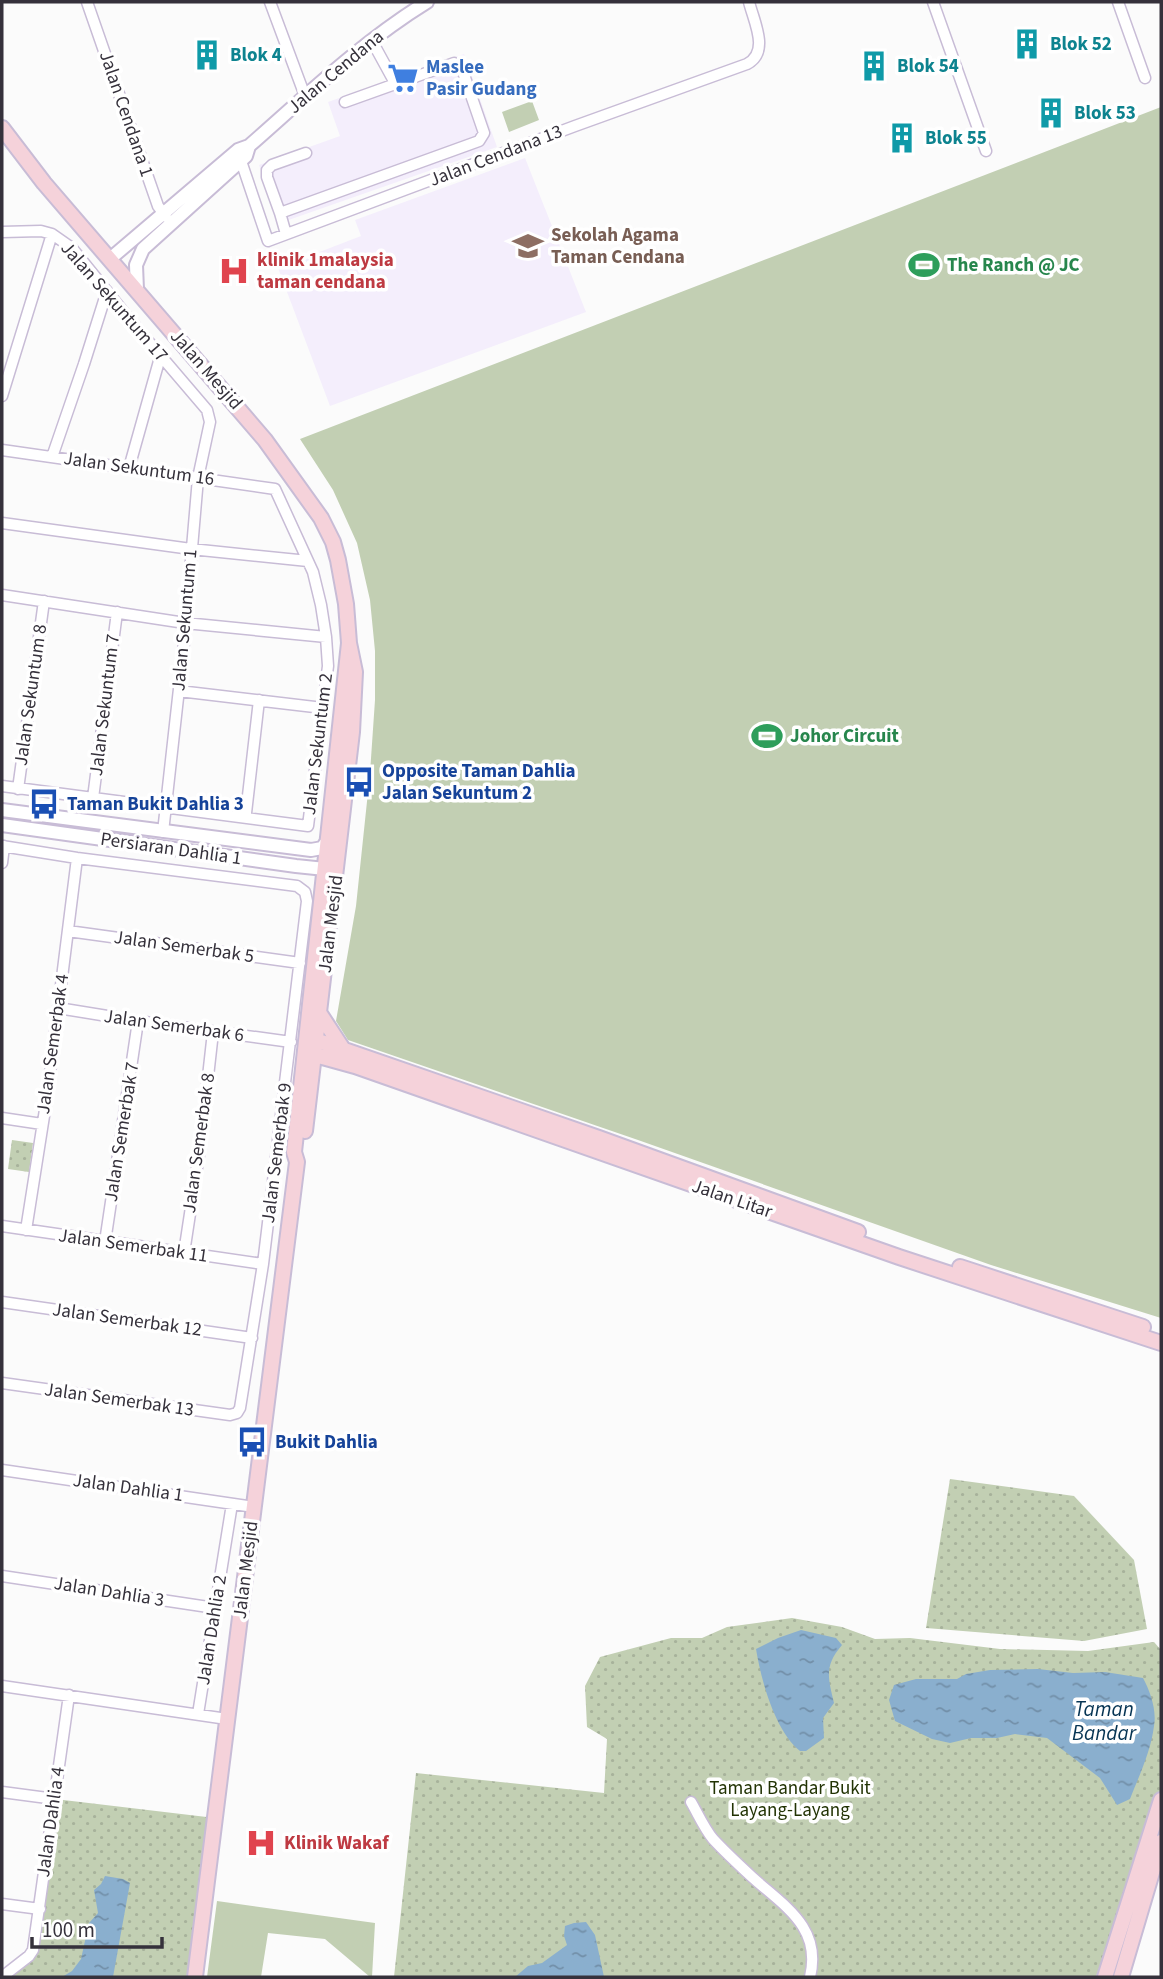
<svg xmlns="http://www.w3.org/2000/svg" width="1163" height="1979" viewBox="0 0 1163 1979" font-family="'Source Sans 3',sans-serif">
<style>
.built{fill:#f4eefc}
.green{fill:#c2cfb3}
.park{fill:url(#park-dots)}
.water{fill:url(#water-ripples)}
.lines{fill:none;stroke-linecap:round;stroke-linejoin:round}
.minor-casing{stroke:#c8bcd6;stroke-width:13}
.tertiary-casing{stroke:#c8bcd6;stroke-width:16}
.secondary-casing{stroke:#c8bcd6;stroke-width:18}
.minor{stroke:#fff;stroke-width:10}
.tertiary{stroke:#fff;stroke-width:12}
.secondary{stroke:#f5d2da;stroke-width:14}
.labels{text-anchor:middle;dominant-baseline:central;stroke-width:7;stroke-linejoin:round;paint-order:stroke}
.culture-label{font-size:19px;font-weight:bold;fill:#0d838f;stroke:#fff;text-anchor:start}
.shop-label{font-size:19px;font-weight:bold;fill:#366cbe;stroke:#fff;text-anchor:start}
.street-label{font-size:19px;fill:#35313b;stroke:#fff}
.education-label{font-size:19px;font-weight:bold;fill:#785e54;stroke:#fff;text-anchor:start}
.health-label{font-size:19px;font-weight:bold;fill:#be3a42;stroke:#fff;text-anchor:start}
.leisure-label{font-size:19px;font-weight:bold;fill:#27864d;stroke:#fff;text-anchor:start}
.transit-label{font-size:19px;font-weight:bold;fill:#164399;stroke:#fff;text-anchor:start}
.park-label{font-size:19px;fill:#223304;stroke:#fff}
.water-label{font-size:21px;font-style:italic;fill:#063453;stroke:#fff}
</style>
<defs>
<pattern id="park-dots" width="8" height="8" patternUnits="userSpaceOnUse" patternTransform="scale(1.75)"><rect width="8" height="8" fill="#c2cfb3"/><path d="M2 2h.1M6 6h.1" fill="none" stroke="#a7b29b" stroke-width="1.8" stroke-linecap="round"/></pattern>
<pattern id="water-ripples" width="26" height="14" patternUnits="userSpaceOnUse" patternTransform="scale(1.75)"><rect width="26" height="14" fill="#8aafce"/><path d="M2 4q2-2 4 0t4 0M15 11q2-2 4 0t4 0" fill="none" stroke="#728fa8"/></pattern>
</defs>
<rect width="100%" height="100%" fill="#fbfbfb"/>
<path class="built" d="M464,54l33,93 -217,76 -21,-58 81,-29 -12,-34z
M525,158l61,154 -256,94 -52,-138 83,-32 -6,-16z"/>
<path class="green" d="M532,101l7,19 -30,12 -7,-20z
M1161,107v1211l-170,-53 -353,-125 -290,-100 -12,-19 20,-115 14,-133 5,-73v-49l-5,-51 -13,-57 -24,-53 -33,-51z
M217,1901l158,22 -3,54h-2l-45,-38 -57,-6 -7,44h-54z"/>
<path class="park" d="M12,1140l21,3 -4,29 -21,-3z
M950,1479l124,17 60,64 13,69 -63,12 -158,-13z
M792,1618l50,9 33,12 35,-1 90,11 88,2 66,-9 7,8v141l-65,186h-702l22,-204 188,20 3,-54 -20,-12 -2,-41 15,-29 71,-19h31l25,-11z
M55,1799l160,19 -20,159h-191l25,-21z"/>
<path class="water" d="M801,1630l35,8 6,7c-18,21 -14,32 -8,58l-11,15 1,20 -18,13h-6c-25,-20 -39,-71 -44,-102l22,-11z
M1038,1669l35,4 32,-1 38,6c7,13 14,32 11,48 -3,25 -15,50 -24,73l-13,6 -17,-27 -53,-40 -32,-4 -18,4h-26l-21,5 -18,-4 -37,-18 -6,-21 5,-15 22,-6h41l9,-5 24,-4z
M105,1876l18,3 7,4 -17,94h-51l10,-6 9,-12 8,-36 9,-10 -4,-23 7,-6z
M586,1922l9,13 9,42h-89l13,-11 14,-3 25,-18 -3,-9 1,-10 9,-3z"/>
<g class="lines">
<g class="minor-casing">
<path id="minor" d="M87,2l71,204 8,11
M270,2l35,94
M933,2l53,149
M1118,2l27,76
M372,41l23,42
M306,153l-34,12 -5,5v7l13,36 199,-72 5,-8 -22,-64 -8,-6 -109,39
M236,156l5,5 27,80 307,-115 172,-62c23,-12 7,-42 2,-62
M280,213l6,21
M2,232l39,-1 11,3 20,14 59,73 76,89 3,12 -12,56 -15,175 -20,179
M2,396l50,-162
M2,450l273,39 38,83 8,33 5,32 2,29 -20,160 -306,-40
M52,457l32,-93 23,-73
M129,468l32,-114
M2,523l189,26 117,12
M2,595l183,28 141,14
M179,691l144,17
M18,789l26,-188
M93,798l24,-186
M246,813l13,-113
M2,846l75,12 220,28 8,6 2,9 -44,363 -23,144 -3,5 -7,2 -228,-32
M2,863l2,-17
M68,931l232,32
M58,1008l80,13 153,21
M2,1118l40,6
M2,1226l261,38
M26,1230l21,-133 30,-239
M105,1242l33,-221
M184,1253l16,-105 13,-116
M2,1302l250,36
M2,1470l252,37
M2,1576l213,32
M2,1686l225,33
M198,1714l34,-210
M2,1792l53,7
M691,1802c7,12 13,26 22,37 12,13 26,26 39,38 32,29 70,50 58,100
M2,1904l38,5
M2,1977l27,-21 4,-6 36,-255"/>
</g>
<g class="tertiary-casing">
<path id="tertiary" d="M111,258l127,-108 11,-4c57,-50 113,-104 178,-144
M137,290l-1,-25 7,-16 103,-93 3,-10
M2,810l309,40 11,-2 7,-9
M2,825l294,41 29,3 7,-4"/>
</g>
<g class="secondary-casing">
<path id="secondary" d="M2,128l42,55 221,257 56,78 12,24 5,18 8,44 3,39 6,29 -3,60 -47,399
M320,1014l23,35
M310,1038l289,100 259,94
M308,1053l47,13 544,191 262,86
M960,1267l183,60
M195,1977l102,-815 -3,-10 55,-509
M1105,1977l56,-177
M1121,1977l40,-135"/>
</g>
<use href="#minor" class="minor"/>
<use href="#tertiary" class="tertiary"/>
<use href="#secondary" class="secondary"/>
</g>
<defs>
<g id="building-bare" transform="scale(2.415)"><path d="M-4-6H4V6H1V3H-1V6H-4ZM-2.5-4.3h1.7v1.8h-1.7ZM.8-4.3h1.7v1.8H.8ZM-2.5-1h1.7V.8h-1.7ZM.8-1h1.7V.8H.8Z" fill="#0f9aa8" stroke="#fff" stroke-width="2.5" paint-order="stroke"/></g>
<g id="supermarket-bare" transform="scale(2.415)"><path d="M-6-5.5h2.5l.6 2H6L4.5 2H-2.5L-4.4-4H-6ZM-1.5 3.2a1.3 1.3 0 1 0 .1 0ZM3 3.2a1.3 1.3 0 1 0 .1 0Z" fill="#3f7fe0" stroke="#fff" stroke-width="2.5" paint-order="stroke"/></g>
<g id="school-bare" transform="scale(2.415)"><path d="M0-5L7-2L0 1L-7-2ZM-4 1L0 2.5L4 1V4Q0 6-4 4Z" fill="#8d6e63" stroke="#fff" stroke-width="2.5" paint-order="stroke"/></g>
<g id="stadium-bare" transform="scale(2.415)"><path d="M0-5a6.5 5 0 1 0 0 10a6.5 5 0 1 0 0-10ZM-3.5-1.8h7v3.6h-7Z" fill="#2e9e5b" stroke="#fff" stroke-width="2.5" paint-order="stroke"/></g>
<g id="hospital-bare" transform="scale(2.415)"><path d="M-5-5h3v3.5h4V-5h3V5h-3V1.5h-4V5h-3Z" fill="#e0444e" stroke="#fff" stroke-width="2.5" paint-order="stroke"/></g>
<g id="bus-bare" transform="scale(2.415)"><path d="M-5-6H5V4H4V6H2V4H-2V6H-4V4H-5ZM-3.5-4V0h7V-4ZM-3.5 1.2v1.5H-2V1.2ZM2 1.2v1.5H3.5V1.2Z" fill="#1a4fb4" stroke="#fff" stroke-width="2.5" paint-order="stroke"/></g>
</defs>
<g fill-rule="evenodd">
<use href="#building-bare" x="1027" y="44"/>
<use href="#building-bare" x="207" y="55"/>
<use href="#building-bare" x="874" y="66"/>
<use href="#supermarket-bare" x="403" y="78"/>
<use href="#building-bare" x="1051" y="113"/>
<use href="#building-bare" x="902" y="138"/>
<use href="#school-bare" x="528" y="246"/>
<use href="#stadium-bare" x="924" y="265"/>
<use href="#hospital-bare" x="234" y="271"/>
<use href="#stadium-bare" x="767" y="736"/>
<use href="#bus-bare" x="359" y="782"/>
<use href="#bus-bare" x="44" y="804"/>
<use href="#bus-bare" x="252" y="1442"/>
<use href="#hospital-bare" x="261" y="1843"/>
</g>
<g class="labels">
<g class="culture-label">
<text x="1050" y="44">Blok 52</text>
<text x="230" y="55">Blok 4</text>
<text x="897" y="66">Blok 54</text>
<text x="1074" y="113">Blok 53</text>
<text x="925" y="138">Blok 55</text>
</g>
<g class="shop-label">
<text x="426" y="67">Maslee<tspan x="426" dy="22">Pasir Gudang</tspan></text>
</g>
<g class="street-label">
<text transform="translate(336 72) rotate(-40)">Jalan Cendana</text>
<text transform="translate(126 114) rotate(71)">Jalan Cendana 1</text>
<text transform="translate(496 156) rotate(-21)">Jalan Cendana 13</text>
<text transform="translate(114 302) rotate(49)">Jalan Sekuntum 17</text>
<text transform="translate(206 370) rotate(49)">Jalan Mesjid</text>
<text transform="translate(139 469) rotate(8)">Jalan Sekuntum 16</text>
<text transform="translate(185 620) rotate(-85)">Jalan Sekuntum 1</text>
<text transform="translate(31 695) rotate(-82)">Jalan Sekuntum 8</text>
<text transform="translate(105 705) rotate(-83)">Jalan Sekuntum 7</text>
<text transform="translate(318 744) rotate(-83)">Jalan Sekuntum 2</text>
<text transform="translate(171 849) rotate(8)">Persiaran Dahlia 1</text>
<text transform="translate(331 924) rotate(-83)">Jalan Mesjid</text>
<text transform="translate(184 947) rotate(8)">Jalan Semerbak 5</text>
<text transform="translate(174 1026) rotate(8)">Jalan Semerbak 6</text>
<text transform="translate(53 1044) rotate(-82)">Jalan Semerbak 4</text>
<text transform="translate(122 1132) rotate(-81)">Jalan Semerbak 7</text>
<text transform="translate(199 1143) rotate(-82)">Jalan Semerbak 8</text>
<text transform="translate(277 1153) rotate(-83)">Jalan Semerbak 9</text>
<text transform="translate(732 1199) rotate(19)">Jalan Litar</text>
<text transform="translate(133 1246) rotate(8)">Jalan Semerbak 11</text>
<text transform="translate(127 1320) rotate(8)">Jalan Semerbak 12</text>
<text transform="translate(119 1400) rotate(8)">Jalan Semerbak 13</text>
<text transform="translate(128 1488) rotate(8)">Jalan Dahlia 1</text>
<text transform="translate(246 1570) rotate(-83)">Jalan Mesjid</text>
<text transform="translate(109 1592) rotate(9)">Jalan Dahlia 3</text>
<text transform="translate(212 1630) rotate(-81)">Jalan Dahlia 2</text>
<text transform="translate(51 1822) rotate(-82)">Jalan Dahlia 4</text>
</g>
<g class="education-label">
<text x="551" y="235">Sekolah Agama<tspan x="551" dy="22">Taman Cendana</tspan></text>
</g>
<g class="health-label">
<text x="257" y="260">klinik 1malaysia<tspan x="257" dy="22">taman cendana</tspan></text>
<text x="284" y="1843">Klinik Wakaf</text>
</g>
<g class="leisure-label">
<text x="947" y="265">The Ranch @ JC</text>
<text x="790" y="736">Johor Circuit</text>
</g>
<g class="transit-label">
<text x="382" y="771">Opposite Taman Dahlia<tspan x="382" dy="22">Jalan Sekuntum 2</tspan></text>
<text x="67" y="804">Taman Bukit Dahlia 3</text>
<text x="275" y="1442">Bukit Dahlia</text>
</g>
<g class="park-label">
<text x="790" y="1788">Taman Bandar Bukit<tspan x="790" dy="22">Layang-Layang</tspan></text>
</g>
<g class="water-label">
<text x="1104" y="1709">Taman<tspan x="1104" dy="24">Bandar</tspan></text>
</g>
</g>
<rect width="1163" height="1979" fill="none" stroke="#35313b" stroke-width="7"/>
<path d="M32 1937v10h130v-10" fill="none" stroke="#35313b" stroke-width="3.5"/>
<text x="42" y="1937" font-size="21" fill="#35313b" stroke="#ffffff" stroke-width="5" paint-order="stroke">100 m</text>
</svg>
